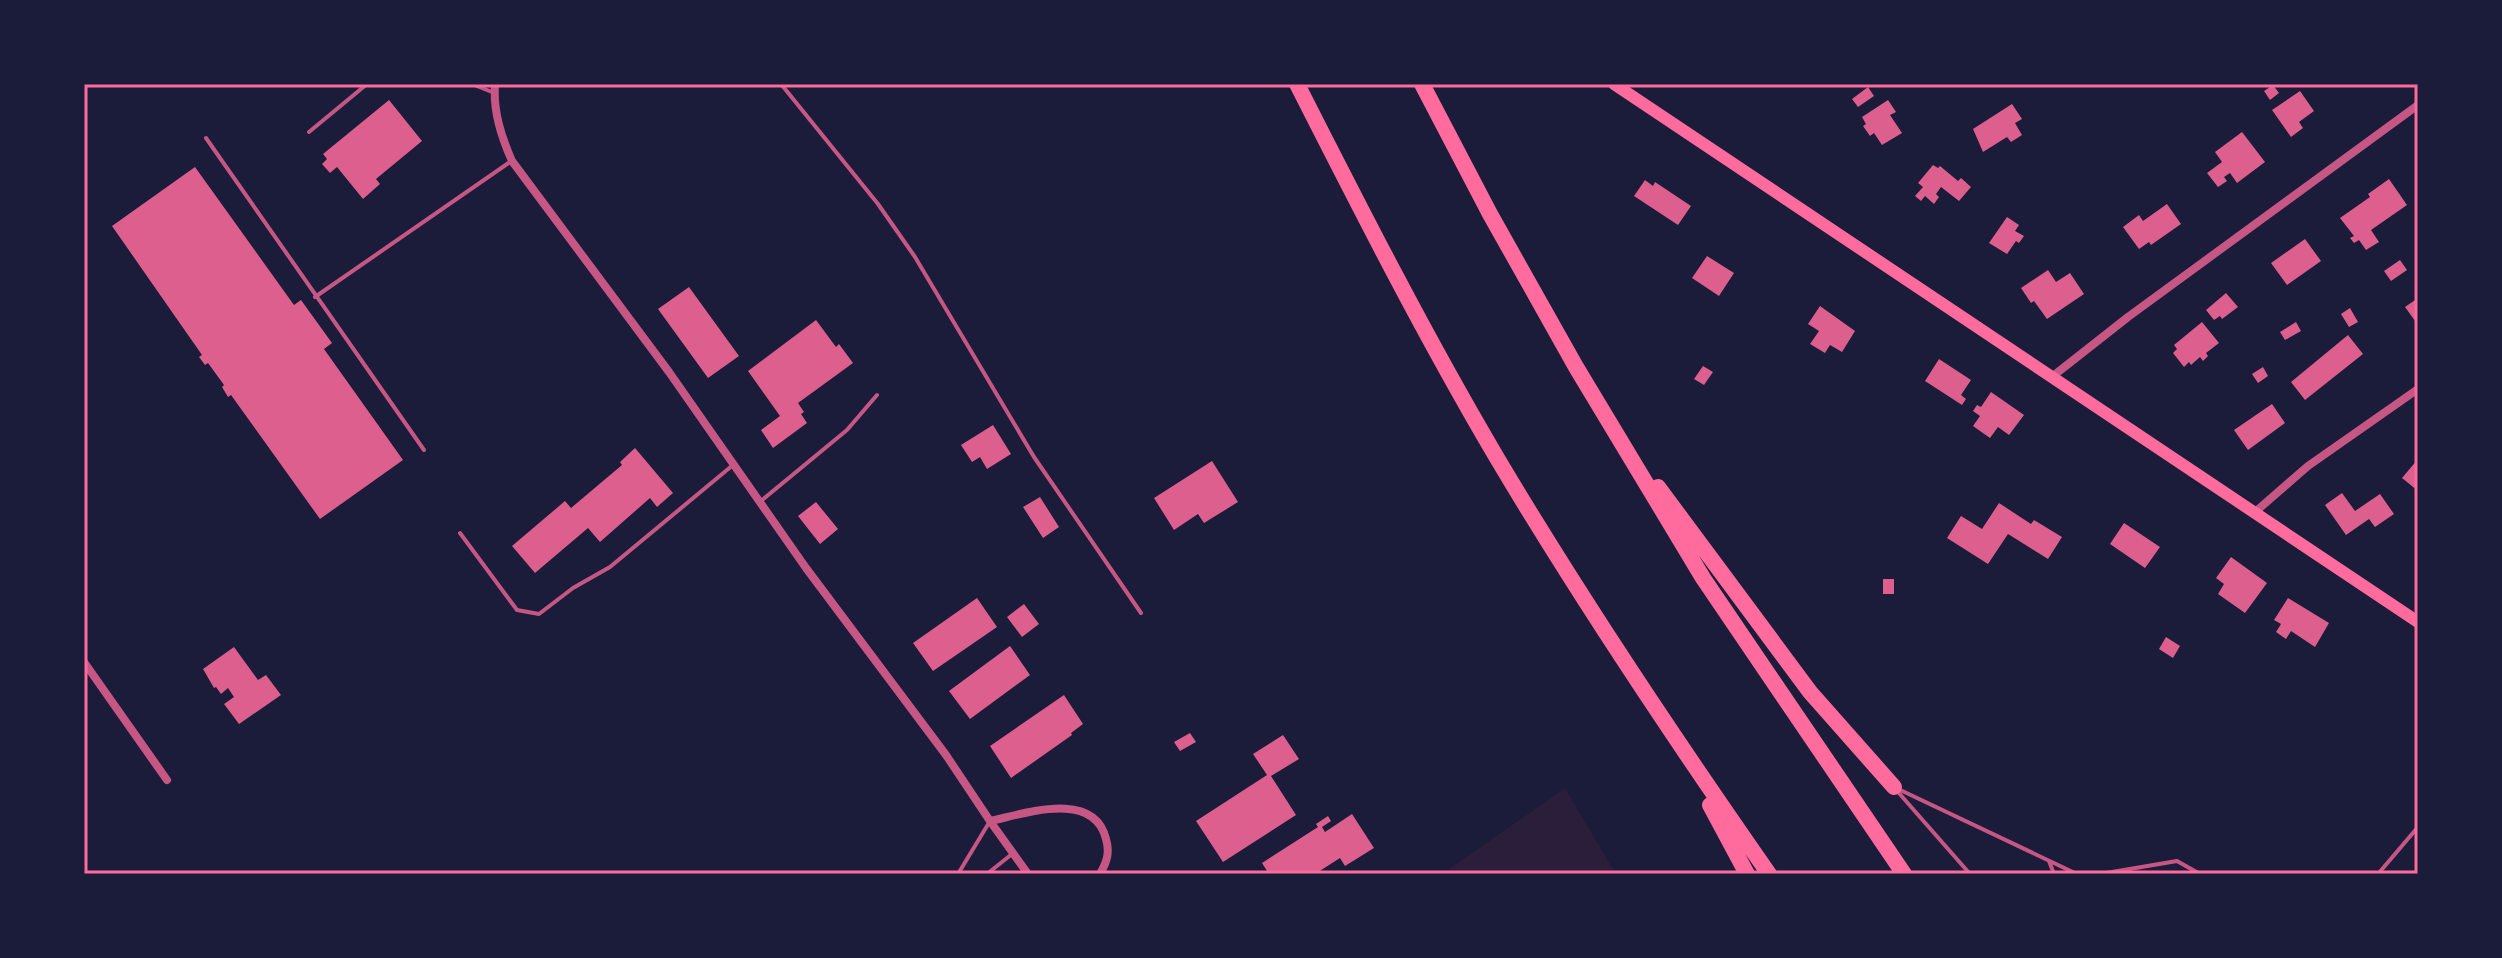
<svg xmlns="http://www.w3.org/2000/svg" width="2502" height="958" viewBox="0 0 2502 958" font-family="Barlow,sans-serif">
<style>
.green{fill:#2a1e3b}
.building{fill:#dd5f8e}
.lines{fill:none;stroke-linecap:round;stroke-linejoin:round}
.service{stroke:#c65784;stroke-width:4}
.minor{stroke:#c65784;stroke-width:8}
.secondary{stroke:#ff6b9d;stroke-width:12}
.motorway{stroke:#ff6b9d;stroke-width:16}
.neatline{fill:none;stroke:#ff6b9d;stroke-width:3}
</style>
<rect width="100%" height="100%" fill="#1b1b3a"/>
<path class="green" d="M1565,788l51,86h-174z"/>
<path class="building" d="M2273,85l6,8 -9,7 -6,-9z
M1868,87l6,9 -16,11 -6,-8z
M2300,91l14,20 -15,11 4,6 -12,9 -19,-27z
M389,100l33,41 -46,38 4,5 -17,15 -26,-32 -7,6 -8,-9 5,-5 -4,-5z
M1888,100l8,12 -6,3 12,18 -20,12 -8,-12 -4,3 -7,-10 3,-2 -4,-7z
M2012,104l10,15 -7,4 7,12 -11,7 -4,-5 -24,15 -10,-23z
M2242,132l23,30 -28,21 -7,-10 -6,4 3,4 -9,6 -11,-14 15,-11 -7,-10z
M1933,165l5,3 2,-2 18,15 3,-3 10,9 -12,14 -18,-14 -5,7 3,3 -5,7 -9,-8 -4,5 -6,-5 8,-9 -5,-4z
M195,167l99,138 7,-5 31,43 -8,6 79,111 -83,59 -89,-124 -3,2 -6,-10 2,-2 -16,-22 -3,2 -6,-8 3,-2 -90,-129z
M2389,179l18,26 -36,25 8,12 -13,8 -7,-10 -5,3 -4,-5 4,-2 -14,-18 30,-21 -2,-3z
M1645,180l8,6 2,-4 36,24 -13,19 -44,-29z
M2167,204l14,20 -30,21 -2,-3 -10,7 -16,-22 16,-12 4,6z
M2007,217l12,8 -4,6 9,5 -5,7 -3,-2 -9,13 -18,-11z
M2305,239l16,22 -34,24 -16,-22z
M1707,256l27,17 -15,23 -27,-18z
M2400,260l7,10 -16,11 -7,-10z
M2048,270l8,12 14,-9 14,21 -37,25 -13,-18 -3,2 -10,-15z
M689,287l50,69 -31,22 -50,-69z
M2226,293l12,14 -16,12 -2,-3 -6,4 -8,-10z
M2418,298v27l-13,-18z
M1820,306l35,25 -13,21 -12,-7 -5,8 -15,-9 9,-13 -11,-7z
M2350,308l8,14 -9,5 -8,-13z
M816,320l20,27 3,-3 14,19 -55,40 6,9 -3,2 6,9 -34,25 -12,-18 19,-14 -32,-45z
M2202,322l17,21 -13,10 2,3 -5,5 -3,-4 -9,8 -2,-3 -5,5 -11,-14 4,-4 -3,-4z
M2296,322l5,9 -16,9 -5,-8z
M2348,335l15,19 -58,46 -14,-18z
M1939,359l32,21 -10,15 5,4 -4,6 -37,-24z
M1703,366l10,6 -9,13 -10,-6z
M2263,367l5,9 -10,7 -6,-9z
M1991,392l33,23 -15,20 -11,-8 -8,11 -17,-12 7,-10 -7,-5 4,-6 4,2z
M2272,404l13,19 -37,27 -14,-20z
M993,425l18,29 -24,15 -7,-12 -8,5 -11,-17z
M635,448l38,45 -16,14 -7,-9 -50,44 -12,-14 -53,45 -23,-27 53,-45 6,7 51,-43 -2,-3z
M2418,459v32l-16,-13z
M1212,461l26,41 -34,21 -6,-9 -24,16 -20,-32z
M2342,493l13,18 25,-17 14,20 -19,13 -6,-8 -23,16 -21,-30z
M1040,497l19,30 -16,11 -20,-31z
M816,502l22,27 -18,15 -22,-28z
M1999,503l32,21 3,-4 28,17 -14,22 -40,-25 -20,30 -41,-26 14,-22 21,13z
M2124,523l36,24 -15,21 -35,-24z
M2231,557l36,26 -22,30 -27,-19 6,-10 -8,-6z
M1883,579h11v15h-11z
M977,598l20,29 -64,44 -20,-28z
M2288,598l41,25 -14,24 -24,-16 -5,8 -10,-7 5,-8 -7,-4z
M1024,604l15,20 -17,13 -15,-20z
M2166,637l14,9 -7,12 -14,-9z
M1010,646l20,29 -60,44 -21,-28z
M234,647l24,33 8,-5 15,20 -42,29 -15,-20 10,-7 -6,-9 -7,6 -5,-7 -2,1 -11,-19z
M1064,695l19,29 -12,9 1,2 -61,43 -21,-32z
M1190,733l6,9 -16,9 -6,-9z
M1283,735l16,24 -28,17 25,39 -73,47 -27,-41 71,-46 -14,-21z
M1352,814l22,34 -29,18 -5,-8 -25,16h-46l-7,-11 56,-36 -2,-3 12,-8 3,5 -9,6 3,5z"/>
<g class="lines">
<path class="service" d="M472,84l20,8
M781,84l97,120 37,53 119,200 107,156
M309,132l58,-48
M206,138l218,312
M315,297l195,-135
M761,501l86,-71 30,-35
M460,533l57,77 22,4 34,-26 37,-21 123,-102
M1896,788l181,86
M1898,792l72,82
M2049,861l5,13
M958,874l32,-53
M987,874l25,-20
M2100,874l77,-13 23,13
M2378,874l40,-47"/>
<path class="minor" d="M495,84c-2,27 6,52 17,77l157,211 137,196 140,187 44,66
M2053,376l75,-59 290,-212
M2254,513l54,-47 110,-77
M84,662l83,118
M1028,874l-38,-53c34,-7 104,-32 116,18 4,13 1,23 -6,35"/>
<path class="secondary" d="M1614,84l804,538"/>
<path class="motorway" d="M1297,84c64,126 128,252 200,374 85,143 177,280 272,416
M1422,84l68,130 86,153 127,211 201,296
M1658,487l152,205 84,95
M1710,805l37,69"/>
</g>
<rect width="2502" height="958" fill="none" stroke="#1b1b3a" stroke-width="172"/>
<rect x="86" y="86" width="2330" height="786" class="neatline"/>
</svg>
